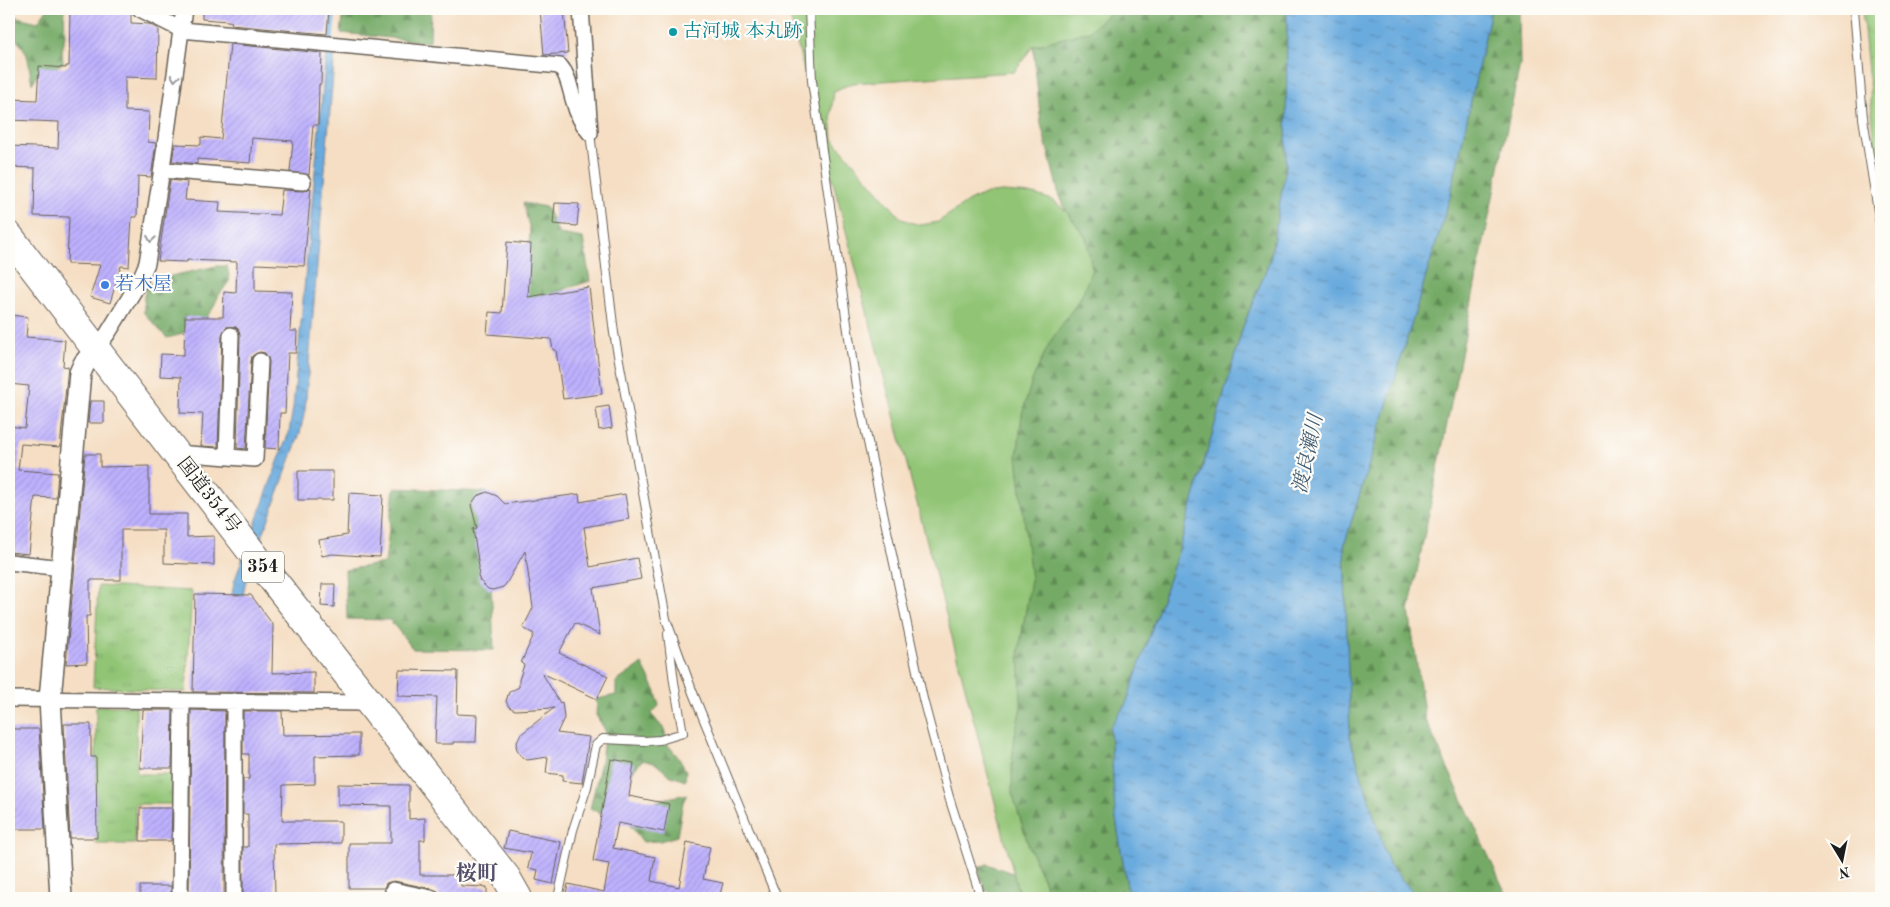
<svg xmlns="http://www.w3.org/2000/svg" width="1890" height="907" viewBox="0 0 1890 907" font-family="'Old Standard TT','Noto Serif JP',serif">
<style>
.grass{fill:url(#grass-tufts);stroke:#567048}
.forest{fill:url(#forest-firs);stroke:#486341}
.park{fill:#91c475;stroke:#567048}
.water{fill:url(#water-ripples);stroke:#44647d}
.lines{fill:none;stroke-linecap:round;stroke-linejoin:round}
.stream{stroke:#6babde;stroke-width:5}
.building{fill:url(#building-hatch)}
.lane-casing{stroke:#686056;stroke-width:10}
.street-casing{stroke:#686056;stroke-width:18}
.secondary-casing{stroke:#686056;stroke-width:24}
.highway-casing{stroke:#686056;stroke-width:30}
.lane{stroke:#fff;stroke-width:8}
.street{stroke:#fff;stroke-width:15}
.secondary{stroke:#fff;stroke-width:21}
.highway{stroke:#fff;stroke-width:28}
.oneway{stroke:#999}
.culture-dot{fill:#0f9aa8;stroke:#fdfcf7;stroke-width:2}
.shop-dot{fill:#3f7fe0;stroke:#fdfcf7;stroke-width:2}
.labels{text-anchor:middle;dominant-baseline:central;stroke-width:4.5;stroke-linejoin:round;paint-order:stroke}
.shield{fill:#fdfcf7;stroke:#605f5e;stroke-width:1}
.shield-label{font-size:18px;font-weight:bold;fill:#1c1c1c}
.culture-label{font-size:19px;fill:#0d838f;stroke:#fdfcf7;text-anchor:start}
.shop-label{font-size:19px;fill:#366cbe;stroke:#fdfcf7;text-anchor:start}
.street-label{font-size:19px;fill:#1c1c1c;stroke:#fdfcf7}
.water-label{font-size:20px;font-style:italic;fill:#405c73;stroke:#fdfcf7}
.quarter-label{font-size:21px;font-weight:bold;fill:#55506b;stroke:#fdfcf7}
</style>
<defs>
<pattern id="grass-tufts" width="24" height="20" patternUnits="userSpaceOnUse" patternTransform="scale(1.25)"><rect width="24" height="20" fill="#91c475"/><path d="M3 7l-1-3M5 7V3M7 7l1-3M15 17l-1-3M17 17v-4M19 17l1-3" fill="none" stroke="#7ca865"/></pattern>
<pattern id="forest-firs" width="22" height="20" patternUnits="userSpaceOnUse" patternTransform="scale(1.25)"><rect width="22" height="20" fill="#74aa66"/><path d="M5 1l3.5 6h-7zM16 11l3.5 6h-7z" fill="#5e8a53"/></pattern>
<pattern id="water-ripples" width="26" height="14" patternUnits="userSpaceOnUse" patternTransform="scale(1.25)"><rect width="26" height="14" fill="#6babde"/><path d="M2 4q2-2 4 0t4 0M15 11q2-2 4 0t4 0" fill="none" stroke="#578ab3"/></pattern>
<pattern id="building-hatch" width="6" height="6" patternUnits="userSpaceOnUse" patternTransform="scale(1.25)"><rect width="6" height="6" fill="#beb1fe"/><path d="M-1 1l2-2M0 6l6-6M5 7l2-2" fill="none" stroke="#a398d9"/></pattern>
</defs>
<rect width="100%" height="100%" fill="#fdfcf7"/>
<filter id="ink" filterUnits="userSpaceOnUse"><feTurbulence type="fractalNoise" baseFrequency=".02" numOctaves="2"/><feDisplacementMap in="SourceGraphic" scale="10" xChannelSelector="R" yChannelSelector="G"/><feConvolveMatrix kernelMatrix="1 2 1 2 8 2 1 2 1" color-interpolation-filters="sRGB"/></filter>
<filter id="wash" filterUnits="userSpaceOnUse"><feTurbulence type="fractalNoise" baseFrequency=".0096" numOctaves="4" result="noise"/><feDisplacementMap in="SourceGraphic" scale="20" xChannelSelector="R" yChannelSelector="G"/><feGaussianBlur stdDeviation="1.12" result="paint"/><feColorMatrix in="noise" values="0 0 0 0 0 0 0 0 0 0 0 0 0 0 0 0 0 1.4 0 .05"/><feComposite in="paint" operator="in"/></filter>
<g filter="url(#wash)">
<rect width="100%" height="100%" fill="#f5dec3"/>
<path class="grass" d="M1862,9h19v170l-6,-35z
M98,586l94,5 -6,101 -93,-5z
M96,706h40l1,68h36v30h-38v40h-39z"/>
<path class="forest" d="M47,9h17l1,26 -3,16 1,12 -14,8 -10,1 -7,12c-2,-9 -2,-16 -4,-25 -2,-11 -11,-18 -19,-26v-18l29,7z
M344,9h87l-1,33 -89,-9z
M1114,9h173l-1,158 -16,93 -27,67 -65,226 -52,151 -16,23 5,86 14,85h-127l-17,-8 -7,-22 9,-4 59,21 -18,-41 -16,-51v-33l3,-26 6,-28 -2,-57 12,-69 -14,-123 5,-43 10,-34 18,-38 31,-45 5,-59 -20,-27 -8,-20 -17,-67 -8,-78 56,-15z
M1491,9h28l1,55 -111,547 16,108 83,179h-90l-29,-33 -39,-127 -6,-192 106,-349z
M523,203l23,4 13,27 24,4 7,43 -58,19 -6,-4 4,-66z
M216,266h11l3,14 -11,15 -7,15 -14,16 -19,9 -12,3 -23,-25v-17l4,-11 19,-8z
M394,488l93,4 7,158 -81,-1 -23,-29 -43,-1 -2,-49 40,-7z
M642,664l14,28 3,14 -8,8 13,15 4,16 10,12 8,14 -1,10 -16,-6 -14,-12 -13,-3 -9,11 -8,33 23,1 15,-6 24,-5 -4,8 -6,34 -17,5 -17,1 -20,-26 -19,-2 -14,-5 11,-47 4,-32 -9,-15 1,-16 19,-4v-13z"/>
<path class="park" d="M788,9h326l-25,22 -56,15 -19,26 -161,11 -19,8 -3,23 2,25 67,78 9,5 12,3 17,-3 31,-21 15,-7 18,-2 31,2 20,6 13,11 20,27 6,31 -11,28 -31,45 -18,38 -10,34 -5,43 14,123 -12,69 2,57 -6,28 -3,26v33l16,51 23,54h-31z"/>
<path class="water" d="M1287,9h204l-41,188 -106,349 6,192 39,127 29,33h-289l-14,-85 -5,-86 16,-23 52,-151 65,-226 27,-67 16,-93z
M325,39l10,11 -30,360 -5,23 -55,151 -5,31 -11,-1 5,-32 55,-150 4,-24 33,-355z"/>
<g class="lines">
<path class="stream" d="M331,40l3,-31"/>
</g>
<g id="blocks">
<path class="building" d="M202,9h127l-2,25 -96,-9 1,-3 -4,-1 -26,-2z
M540,9h24l4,44 -24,2z
M70,10l61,1v12l18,1 9,5 -1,49 -32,-1v34l24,1 -1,30 8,1 -5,34 -13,-1 -1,41h-5l-3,50 -8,-1 -11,37 -20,-6 10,-32 -33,-1 2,-47 -35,-1 1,-48 -26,-1v-21l49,2 1,-26 -50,-2v-21l28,1 2,-34 27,2v-2h3z
M230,44l92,9 -1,31h-2l-1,41h-5l-4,50 -19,-3 3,-31 -41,-3 -2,25 -53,-4v5l-25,-3 3,-17 26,1v-8l20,2z
M170,180l17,2 -2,18 35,2 -1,10 60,3 3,-25 21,1 8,-3 -7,78 -49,-2v27l37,1 -2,39h7l-1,22h-8l-3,60h-5l-1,36 -14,-1 4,-87 -4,-8 -5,-1 -8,4 -1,5 -5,88 -9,-1 3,-113 -1,-5 -3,-3h-10l-4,8 -4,112 -17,-1 2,-32 -23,-1 1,-36 -21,-1 1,-22 22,1 1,-2 1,-36h38l1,-25 12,1 1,-31 -50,-2v2l-29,-1z
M555,203l24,1 -2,22 -24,-2z
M507,242l24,2 -3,53 61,-10 13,107 -39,5 -7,-49h-3l-2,-11 -64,-5 2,-22 13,1z
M9,315l19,2 -2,20 39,3 -2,26 5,1 -8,80 -39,-3 -3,26 40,3 -2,25 -21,-1 -6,57 -20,-2v-126l16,2 4,-42 -20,-2z
M90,401h14v22h-16z
M609,406l3,22 -13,2 -3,-22z
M85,454h15v13l49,-1v48h38v23l27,-1v29l-50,-2v-33h-43v50h-31v36h-4l1,47 -21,1z
M298,471h35v29h-35z
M487,492l10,4 8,8 74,-10 1,8 45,-8 4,25 -45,8 6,40 47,-9 4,21 -48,9 7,47 -25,-12 -16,30 49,23 -11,23 -55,-26 18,30 2,-1 2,16 -7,15 32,4 -7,46 -20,-2 1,-6 -17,-2 2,-16 -21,3 -8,-6 -2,-4 -1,-5 4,-10 34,-27 -39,2 -6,-3 -3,-6 3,-9 10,-5v-7l5,-15 -3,-2 13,-29 -11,-6 10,-20 -8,-57 -19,33 -3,3 -10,3 -5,-1 -8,-8 -2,-5 1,-9 -6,-38 4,-1 -6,-23 6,-9z
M349,493l34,2 -3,62 -48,-3 -10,2 -3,-16 28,-5z
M322,584h13l-1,23 -13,-1z
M195,594l56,1 22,30 -1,48 42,-1v21l-121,-1z
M399,670l59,1 -1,43 20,1 -1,27h-23v2h-18l2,-47 -39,-1z
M143,710h30l-1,58h-32z
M191,710l34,1 -1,187h-35z
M243,711h39l1,24 76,-1v21l-44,1v28l-32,1 -1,36h59v22l-67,1 1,52h-32v-49h5v-33h-5v-35h6v-25h-6z
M64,724h27v33h5l1,81h-27z
M10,729h29l6,100h-36z
M611,759l23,4 -5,33 40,8 -5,28 -46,-9 -5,25 42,9 -4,24 28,6 8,-45 23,5 -7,32 20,4 -4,15h-154l3,-14 36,8 5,-28 -16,-3z
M338,784l71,1v34l16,-1v22h-5v35h41v11l26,1v11h-47l-2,-7 -5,-2 -39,-8 -8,2 -2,5h-35v-45h42v-37l-53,-1z
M140,808h32l-1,33h-31z
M508,831l53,11 -8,42 -17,-4 2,-10 -10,-2 3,-15 -27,-5z
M140,886h31v12h-31z"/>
</g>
</g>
<g filter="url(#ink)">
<use href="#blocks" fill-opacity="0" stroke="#686056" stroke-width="1"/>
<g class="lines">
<g class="lane-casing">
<path id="lane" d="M809,9l3,72 44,305 67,313 26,98 32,101
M1854,9l9,109 18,112
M590,133l24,200 52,286 27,74 84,205
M558,898l15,-68 14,-43 9,-42 7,-6 42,2 15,-1 23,-7 -9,-51 -6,-48"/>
</g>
<g class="street-casing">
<path id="street" d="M140,9l42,21 378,36c9,10 10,24 14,36 3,12 8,22 16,31
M581,9l9,123
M162,170l141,12
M96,349l12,-16 30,-49 9,-21 13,-81 24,-173
M176,453l79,6 5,-98
M227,457l4,-122
M9,562l53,6
M9,699l361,4
M393,890l38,8
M180,898l2,-197
M234,898v-197"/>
</g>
<g class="secondary-casing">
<path id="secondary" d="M61,898l-11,-199 30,-326 4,-9 12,-15"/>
</g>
<g class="highway-casing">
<path id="highway" d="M9,236l268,349 229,292 12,21"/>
</g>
<use href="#lane" class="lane"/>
<use href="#street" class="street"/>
<use href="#secondary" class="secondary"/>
<use href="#highway" class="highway"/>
</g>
<defs><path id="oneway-chevron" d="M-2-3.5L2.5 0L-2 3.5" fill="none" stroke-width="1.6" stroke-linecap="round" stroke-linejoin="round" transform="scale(1.25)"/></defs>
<g class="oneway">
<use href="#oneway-chevron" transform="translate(175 78) rotate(98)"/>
<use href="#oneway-chevron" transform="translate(151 239) rotate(99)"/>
</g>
</g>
<circle class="culture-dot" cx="673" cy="32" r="5"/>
<circle class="shop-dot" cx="105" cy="285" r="5"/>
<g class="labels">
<rect class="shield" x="242" y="551.5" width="42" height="31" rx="4"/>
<g class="shield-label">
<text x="263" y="567">354</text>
</g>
<g class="culture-label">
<text x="683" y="32">古河城 本丸跡</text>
</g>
<g class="shop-label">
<text x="115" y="285">若木屋</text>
</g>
<g class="street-label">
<text transform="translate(208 496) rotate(52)">国道354号</text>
</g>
<g class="water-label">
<text transform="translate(1309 454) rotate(-78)">渡良瀬川</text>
</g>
<g class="quarter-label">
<text x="477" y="874">桜町</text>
</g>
</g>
<rect width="1890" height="907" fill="none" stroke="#fdfcf7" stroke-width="30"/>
<g transform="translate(1842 860) rotate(170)" stroke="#fdfcf7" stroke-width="4" paint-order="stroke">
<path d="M0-4L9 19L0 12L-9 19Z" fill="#1c1c1c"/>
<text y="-8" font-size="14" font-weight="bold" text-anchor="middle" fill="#1c1c1c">N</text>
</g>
</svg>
